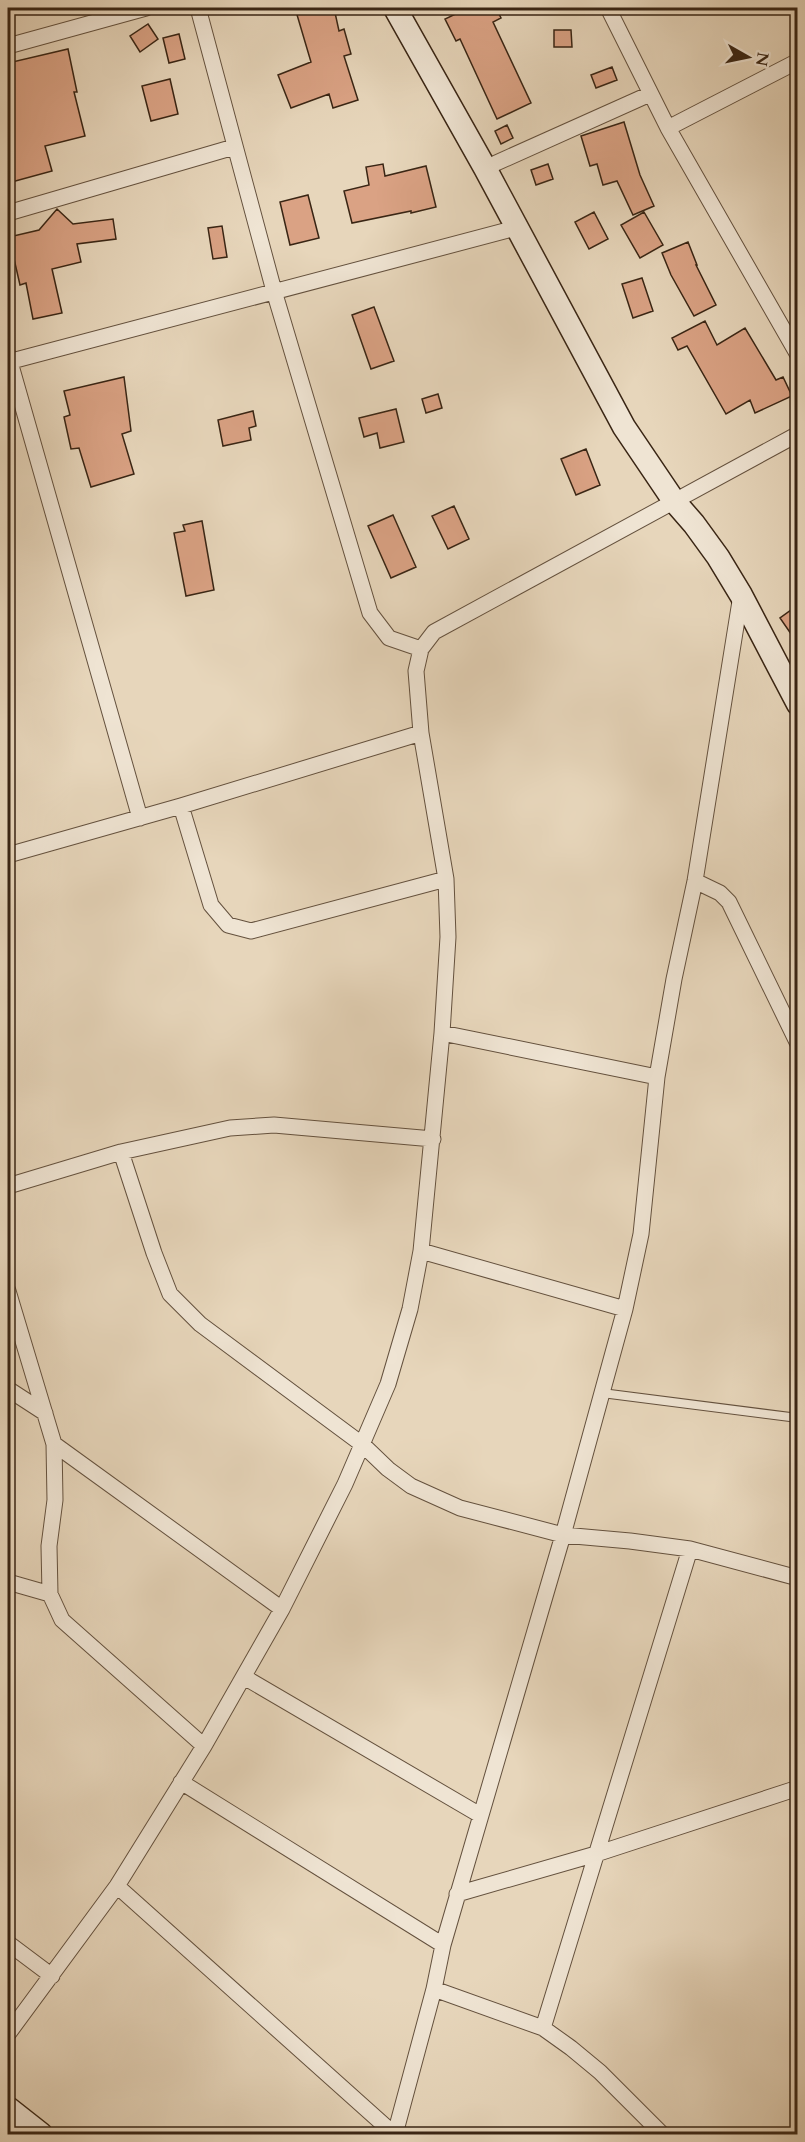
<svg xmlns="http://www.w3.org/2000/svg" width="805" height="2142" viewBox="0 0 805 2142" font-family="Cardo,serif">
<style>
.building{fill:#daa284;stroke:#392514;stroke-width:1.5}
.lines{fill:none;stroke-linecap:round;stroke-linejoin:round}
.lane-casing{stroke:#64513e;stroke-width:10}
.street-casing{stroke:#64513e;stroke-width:17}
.secondary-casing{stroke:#392514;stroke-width:25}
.lane{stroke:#efe4d3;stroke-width:8}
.street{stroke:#efe4d3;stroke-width:15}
.secondary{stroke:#efe4d3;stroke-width:22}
</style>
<rect width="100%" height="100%" fill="#e7d6bb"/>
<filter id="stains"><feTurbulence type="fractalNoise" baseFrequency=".00333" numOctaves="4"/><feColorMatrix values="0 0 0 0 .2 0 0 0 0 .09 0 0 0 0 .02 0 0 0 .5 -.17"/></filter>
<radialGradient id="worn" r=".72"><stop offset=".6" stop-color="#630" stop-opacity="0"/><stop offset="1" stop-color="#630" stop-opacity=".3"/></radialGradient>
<path class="building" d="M295,8h39l5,23 5,-2 7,25 -7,2 14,44 -25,8 -4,-14 -38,14 -13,-33 33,-13z
M468,8h28l5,10 -8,4 38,81 -34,16 -37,-80 -4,2 -11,-22z
M148,24l10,15 -18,13 -10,-16z
M554,30h17l1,17h-18z
M179,34l6,25 -16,4 -6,-25z
M68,49l9,43h-3l11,44 -40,10 7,25 -44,12v-120z
M612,67l5,13 -21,8 -5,-13z
M170,79l8,35 -27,7 -9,-35z
M624,122l16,53 14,31 -21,9 -16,-34 -14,4 -6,-21 -7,2 -9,-30z
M507,125l6,13 -12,6 -6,-13z
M383,164l2,12 41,-10 10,41 -25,6v-2l-59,12 -8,-32 25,-6 -3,-18z
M548,164l5,15 -17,6 -5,-15z
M308,195l11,43 -29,7 -10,-43z
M57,209l16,15 40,-5 3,20 -39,5 4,18 -29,7 10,44 -29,6 -7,-36 -6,2 -11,-48 30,-7z
M594,212l14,27 -19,10 -14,-27z
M644,212l19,33 -23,13 -19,-33z
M222,226l5,31 -14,2 -5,-31z
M688,242l9,23h-1l20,40 -22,11 -23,-41 -9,-22z
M642,278l11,33 -20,7 -11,-34z
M374,307l20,54 -23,8 -19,-54z
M705,321l12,24 28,-17 31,52 7,-3 9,19 -37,17 -5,-13 -24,14 -39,-68 -9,4 -6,-12z
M124,377l7,54 -9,3 12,40 -43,13 -12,-39 -8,1 -7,-32 6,-2 -6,-24z
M438,394l4,14 -16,5 -4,-14z
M396,409l8,33 -24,6 -3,-15 -13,4 -5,-19z
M253,411l3,15 -7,2 2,12 -28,6 -5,-26z
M586,449l14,36 -24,10 -15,-36z
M454,506l15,33 -21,10 -16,-33z
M393,515l23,52 -25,11 -23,-52z
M202,521l12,69 -28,6 -12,-63 11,-2 -2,-6z
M798,605v39l-18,-26z"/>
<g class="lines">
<g class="lane-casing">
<path id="lane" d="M602,1393l196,25"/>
</g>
<g class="street-casing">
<path id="street" d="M198,8l76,283 96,322 19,25 32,11
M608,8l60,120 130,227
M8,46l138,-38
M668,128l130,-67
M485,168l165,-74
M8,213l226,-66
M8,355l132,463
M8,362l508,-134
M181,806l30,99 17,20 23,6 195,-52
M8,855l173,-49 240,-73
M695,881l25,12 9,9 69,142
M442,1033l215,44
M121,1152l33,101 16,41 30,30 163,121 25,24 23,17 49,22 103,27 67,6 60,8 108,29
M8,1186l113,-34 109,-24 44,-3 159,14
M421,1251l204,58
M8,1291l46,153 1,56 -6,46 1,48 12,26 142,126
M8,1389l37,24
M54,1444l228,165
M8,1582l42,12
M244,1677l236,138
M181,1782l262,163
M117,1886l277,248
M457,1894l139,-40 202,-66
M8,1943l44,33
M434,1989l109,39 28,20 29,24 62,62
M543,2028l147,-479
M8,2034l109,-148 87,-140 78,-137 63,-125 43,-100 22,-75 11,-58 21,-218 6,-96 -2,-58 -25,-146 -5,-62 5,-22 13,-17 364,-198
M395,2134l39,-145 9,-44 120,-410 62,-226 16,-75 16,-157 17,-98 21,-98 46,-286"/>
</g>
<g class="secondary-casing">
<path id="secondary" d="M395,8l90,160 139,259 50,74 20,23 24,33 23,38 57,109
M8,2108l33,26"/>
</g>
<use href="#lane" class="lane"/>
<use href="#street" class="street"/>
<use href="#secondary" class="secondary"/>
</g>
<rect width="805" height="2142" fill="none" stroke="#e7d6bb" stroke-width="30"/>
<rect x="9" y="9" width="787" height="2124" fill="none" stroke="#392514" stroke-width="3"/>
<rect x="15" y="15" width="775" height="2112" fill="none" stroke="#392514" stroke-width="1.5"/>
<g transform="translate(748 57) rotate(99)" stroke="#efe4d3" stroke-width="4.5" paint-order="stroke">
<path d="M0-4.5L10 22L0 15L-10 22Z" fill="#392514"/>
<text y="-9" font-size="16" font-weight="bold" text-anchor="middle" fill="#392514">N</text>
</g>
<rect width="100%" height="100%" filter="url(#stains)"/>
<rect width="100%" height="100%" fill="url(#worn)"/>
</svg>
